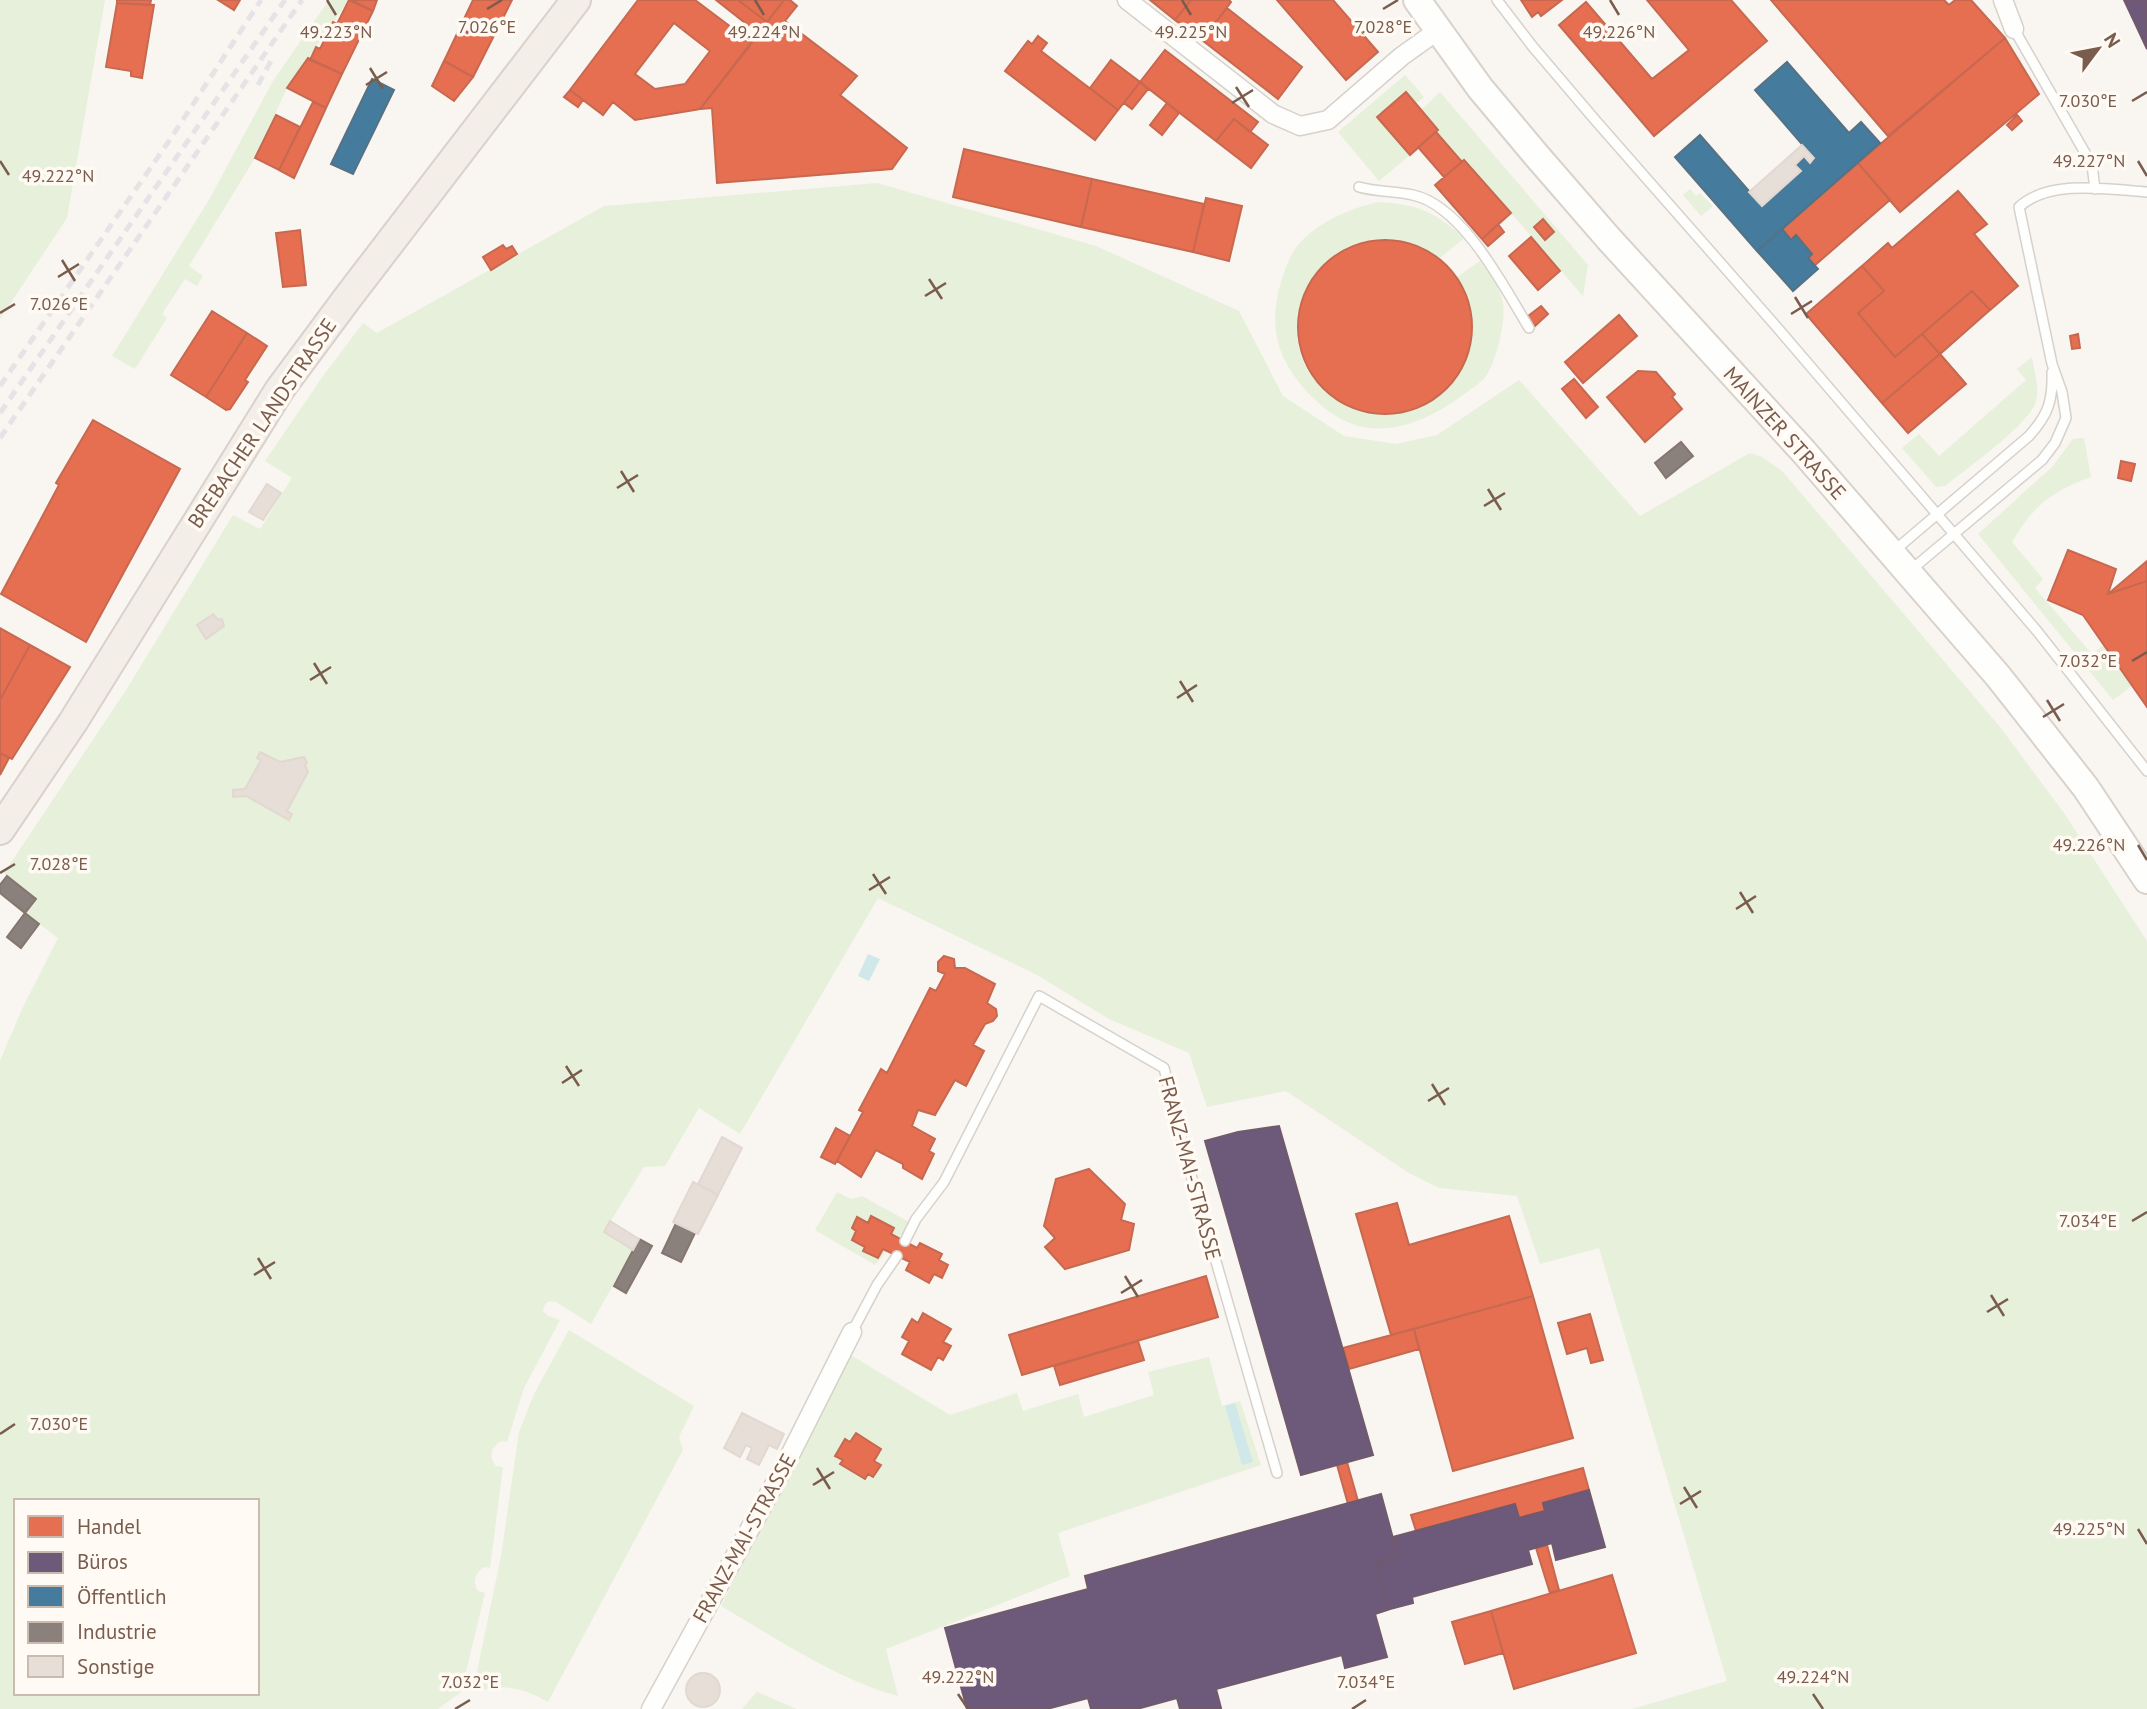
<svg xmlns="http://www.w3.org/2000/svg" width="2147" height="1709" viewBox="0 0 2147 1709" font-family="'PT Sans',sans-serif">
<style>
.green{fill:#e7f0db;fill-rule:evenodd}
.water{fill:#d0e8ea}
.shops{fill:#e76f51;stroke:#c66950;stroke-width:2;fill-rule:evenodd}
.offices{fill:#6d597a;stroke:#715a6c;stroke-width:2}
.public{fill:#457b9d;stroke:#557285;stroke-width:2}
.industry{fill:#8a817c;stroke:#85766e;stroke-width:2}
.building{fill:#e6ded7;stroke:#e2d8d2;stroke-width:2}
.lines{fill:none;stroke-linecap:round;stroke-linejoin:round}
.lane-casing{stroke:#d7d1cb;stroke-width:12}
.street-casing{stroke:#d7d1cb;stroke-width:21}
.secondary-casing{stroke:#d9d2cb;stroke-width:30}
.primary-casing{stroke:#dad1cc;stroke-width:32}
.lane{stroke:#fefefd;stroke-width:9}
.street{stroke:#fefefd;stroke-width:18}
.secondary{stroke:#fefefd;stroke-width:26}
.primary{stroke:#f3eee8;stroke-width:28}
.rail{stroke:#e6e3e7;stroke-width:5;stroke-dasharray:10 7;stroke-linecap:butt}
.ticks{fill:none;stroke:#7a5c4d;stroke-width:2.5}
.labels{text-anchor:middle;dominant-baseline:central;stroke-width:7;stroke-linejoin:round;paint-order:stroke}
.street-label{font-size:21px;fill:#7a5c4d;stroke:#fffaf3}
.ticks-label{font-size:18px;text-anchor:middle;fill:#7a5c4d;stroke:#fffaf3;stroke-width:7;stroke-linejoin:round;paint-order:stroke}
</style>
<rect width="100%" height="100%" fill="#f9f5f0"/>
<path class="green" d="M0,0h105l-38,218 -67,101z
M329,0h20l-62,88 -32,70 -66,108 14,10 -6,10 -12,-7 -23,35 5,4 -32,51 -23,-13 98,-158 63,-117z
M1405,75l19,22 -8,7 -11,-12 -28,25 33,38 -31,26 -41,-49z
M1440,92l148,173 -5,31 -118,-136 -3,2 -26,-30 2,-2 -17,-20z
M877,183l219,63 143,65 44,85 61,40 52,8 41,-9 82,-55 121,136 110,-63 12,4 21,15 217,255 64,86 83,128v768h-515l95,-28 -128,-433 -59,16 -23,-68 -78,-8 -30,-15 -123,-82 -79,16 -18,-54 -80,-34 -72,-44 -159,-77 -138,236 -41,-26 -34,58 -21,1 -40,65 29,18 -42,74 -35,-22 -6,-1 -5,3 -2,7 5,5 12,4 -36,68 -17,54 -6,-1c-10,7 -13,15 -5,25l7,1 -13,101 -6,-1c-9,6 -12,15 -6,24l7,2 -24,99 -23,17h-438v-648l22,-52 36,-71 -33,-25 11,-14 -32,-26 122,-183 107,-175 27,14 32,-51 -27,-17 58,-85 40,-53 14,10 227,-127zM16,1501h241v192h-241z
M1690,189l6,7 4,-3 13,13 -12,10 -18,-21z
M1378,202c40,2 57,10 86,36l-24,20c-109,-73 -200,86 -100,143 26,16 53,17 81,6 52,-21 62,-85 36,-130l23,-16c9,13 20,26 23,42 3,18 -7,62 -19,76 -5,5 -12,9 -17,13 -28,21 -62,40 -98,36 -30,-3 -60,-30 -76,-54 -20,-29 -22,-58 -12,-92 4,-13 9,-28 18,-38 19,-22 52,-36 79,-42z
M2032,357c2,14 8,31 4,44 -6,23 -70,68 -91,85l-9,1 -34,-39 17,-14 20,22 87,-76 -9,-11z
M2084,438l7,39c-39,14 -58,29 -79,65l31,37 -8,9 57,66 12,-9 28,41 -19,14 -135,-166 74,-67 21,-28z
M837,1192l14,7 11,-3 49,27 -36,42 -60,-35z
M569,1330l125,76 -15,31 4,13 -135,252c-24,-14 -45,-19 -72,-10l-2,-6 27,-130 18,-124 15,-38z
M849,1354l101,61 67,-22 6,18 55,-17 6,23 70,-22 -6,-23 61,-15 13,49 18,-5 21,64 -203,68 12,43 -184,73 12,47c-60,-16 -124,-59 -177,-90z
M757,1692l40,17h-55z"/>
<path class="water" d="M868,954l12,5 -11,22 -11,-5z
M1235,1403l18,59 -11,3 -17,-59z"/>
<path class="shops" d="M117,0h34l-1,5 -33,-2z
M218,0h22l-6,10z
M349,0l24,11 -31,63 -32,-14 6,-13 4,2 13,-27 4,2z
M351,0h26l-4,11z
M473,0h39l-39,77 -29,-16z
M638,0h57l57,43 -52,66 -65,11 -22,-18 -10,13 -33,-25zM674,23l36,28 -25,33 -30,5 -20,-15z
M716,0h22l29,22 -9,11z
M738,0h46l-17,22z
M784,0h6l7,6 -12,15 72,55 -17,19 67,53 -15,21 -175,14 -5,-75 -12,1z
M1150,0h41l-16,20z
M1191,0h38l2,2 -29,38 -27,-20z
M1277,0h56l45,52 -32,28z
M1521,0h41l-21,16 -3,-4 -6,5z
M1647,0h84l36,41 -113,95 -95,-111 27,-23 66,77 37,-29z
M1771,0h173l5,5 6,-5h16l34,38 -117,98z
M117,3l37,2 -12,73 -11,-2v-5l-25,-4z
M1227,8l75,59 -24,32 -76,-59z
M1038,36l9,7 -6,8 77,59 -23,30 -90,-69 23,-30 4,3z
M2005,38l34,56 -139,118 -42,-49z
M1165,50l93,72 -8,10 -16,-13 -18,22 -76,-59z
M308,58l34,16 -16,34 -39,-20z
M1111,60l29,22 -22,28 -28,-22z
M444,61l29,16 -19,24 -22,-15z
M1140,82l8,7 -16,20 -8,-6z
M570,90l13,10 -5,7 -14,-10z
M1406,92l32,38 -28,25 -33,-38z
M313,102l13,6 -32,70 -15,-8z
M1167,103l12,10 -17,22 -12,-10z
M276,115l24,12 -21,43 -24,-12z
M2017,115l5,6 -10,9 -5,-5z
M1234,119l34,26 -17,23 -35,-27z
M1436,132l26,30 -18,15 -26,-30z
M964,149l128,30 -11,48 -128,-30z
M1464,160l47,53 -29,26 -47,-54z
M1858,163l32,37 -76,66 -6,-8 4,-4 -16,-19 -5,5 -9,-11z
M1092,179l112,25 -11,48 -112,-25z
M1958,191l29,33 -13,10 44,52 -28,24 -18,-19 -77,66 -37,-44 26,-22 -22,-25 26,-23 4,5z
M1206,198l36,8 -13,55 -36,-9z
M1543,219l11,13 -9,8 -11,-13z
M1498,224l6,8 -16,14 -6,-7z
M300,230l6,55 -23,2 -7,-54z
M1531,237l29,34 -22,19 -29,-34z
M1298 327a87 87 0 1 1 174 0a87 87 0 1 1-174 0Z
M503,245l3,4 6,-3 5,8 -26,16 -8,-13z
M1862,266l22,25 -26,22 37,44 27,-23 18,20 -58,49 -76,-89z
M1972,291l18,19 -50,44 -18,-20z
M1541,306l7,8 -13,12 -8,-9z
M212,311l35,22 -41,64 -35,-22z
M1619,315l18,21 -54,47 -18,-21z
M247,333l20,13 -22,34 3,2 -18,27 -4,1 -20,-13z
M2078,334l2,14 -8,1 -2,-13z
M1940,354l26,30 -58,49 -26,-30z
M1638,371l18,1 19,22 -3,3 10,12 -37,33 -38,-45z
M1574,379l24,28 -12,11 -24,-29z
M93,420l87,49 -94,173 -85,-48 58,-109 -3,-2z
M2121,461l14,3 -4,17 -13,-3z
M2068,550l48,19 -8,25 39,-13v126l-64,-92 -35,-15z
M2147,561v20l-39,13z
M0,628l30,17 -30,55z
M30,645l40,22 -58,92 -12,-6v-53z
M0,753l9,5 -9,17z
M944,956l10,3 1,9h10l30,16 -8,19 9,6 1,7 -4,5 -8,3 -12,21 11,6 -18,35 -11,-6 -20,35 -17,-5 -6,16 23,13 -6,12 5,3 -12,25 -19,-11v-4l-27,-14 -15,27 -24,-16 26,-49 -4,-2 22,-41 6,4 43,-85 6,3 9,-17 -7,-3v-9z
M836,1128l14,8 -15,28 -14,-7z
M1089,1169l36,35 -4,16 13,4 -5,26 -64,19 -20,-22 10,-9 -11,-12 12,-47z
M1397,1203l12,42 100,-29 24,80 -142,39 -35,-121z
M871,1216l23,12 -3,6 26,14 3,-5 22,11 -3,6 9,5 -6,13 -8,-4 -5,9 -23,-13 4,-8 -27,-13 -5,9 -15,-7 2,-4 -13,-7 4,-9 -4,-3 5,-11 11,6z
M1206,1276l12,41 -196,58 -13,-40z
M1533,1296l40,142 -120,33 -39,-142z
M923,1313l28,16 -8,13 8,4 -8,14 -5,-3 -7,13 -29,-16 7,-13 -7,-4 10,-18 6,4z
M1590,1314l13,46 -12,3 -4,-15 -20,6 -9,-31z
M1414,1329l5,20 -70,20 -6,-21z
M1138,1341l6,19 -84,25 -6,-19z
M856,1433l25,16 -7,12 7,4 -8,12 -5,-3 -3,5 -25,-15 3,-4 -8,-4 10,-17 5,3z
M1347,1462l11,39 -10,3 -11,-39z
M1583,1468l6,22 -46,13 2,8 -26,7 -4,-14 -99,27 -5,-16z
M1547,1545l12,45 -9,3 -14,-45z
M1612,1575l24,78 -122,36 -23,-78z
M1491,1611l12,42 -38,11 -13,-42z"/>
<path class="offices" d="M2124,0h23v49l-14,-30z
M1279,1126l94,329 -72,20 -96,-334 33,-9z
M1589,1490l16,57 -49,13 -4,-17 -24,7 4,14 -120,33 1,6 -23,6 -13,-47 21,-5 -5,-20 122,-33 4,14 26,-7 -2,-8z
M1381,1494l17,63 -21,5 13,47 -15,5 12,43 -42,11 -3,-13 -126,34 5,19 -5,1h-36l-3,-11 -40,11h-46l-3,-11 -41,11h-80l-22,-81 143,-39 -3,-13z"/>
<path class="public" d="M1787,62l62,71 12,-11 19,21 -123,108 -82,-94 25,-22 62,71 39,-35 -6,-6 9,-9 6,7 4,-5 -59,-68z
M372,79l22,11 -41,84 -22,-10z
M1782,229l9,11 5,-5 16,19 -4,4 10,11 -25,22 -36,-40z"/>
<path class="industry" d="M1681,442l12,14 -27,22 -11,-15z
M7,876l29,23 -11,14 -25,-20v-8z
M25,913l14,11 -18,24 -14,-11z
M676,1223l19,10 -14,29 -19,-9z
M639,1239l13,7 -26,47 -12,-7z"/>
<path class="building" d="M1802,145l12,13 -4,5 -6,-7 -9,9 6,6 -39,35 -13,-14z
M267,484l14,9 -18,27 -14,-8z
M213,614l5,6 4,-1 2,7 -18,13 -9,-14z
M260,752l20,10 24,-5 3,6 -2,2 3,7 -21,39 5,3 -3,6 -43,-24 -13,1v-7l12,-1 16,-29 -4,-2z
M722,1137l20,11 -24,47 -20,-11z
M693,1182l25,13 -20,39 -25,-12z
M610,1221l29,18 -6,11 -29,-18z
M742,1413l42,21 -7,15 -8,-4 -10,20 -12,-6 5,-11 -6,-3 -6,12 -16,-9z
M686 1690a17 17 0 1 1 34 0a17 17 0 1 1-34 0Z"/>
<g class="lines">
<g class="lane-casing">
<path id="lane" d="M1497,0l36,47 63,74 179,204 262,306 110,140
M2014,29l78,136 3,24
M1359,187c18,5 36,4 54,8 50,11 91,92 116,133
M1894,551l135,-115c19,-21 24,-35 23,-64
M1911,570l131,-110 13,-17 11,-25 -4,-26 -10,-28 -33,-157c30,-28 89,-18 128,-15
M905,1241l11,-22 28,-37 95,-186 125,72 23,93 90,312
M852,1332l25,-47 20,-29"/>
</g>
<g class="street-casing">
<path id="street" d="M1127,0l146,114 27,12 28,-6 74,-64 35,-25
M2003,0l11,29
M651,1709l135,-246 66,-131"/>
</g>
<g class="secondary-casing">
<path id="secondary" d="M1417,0l63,88 57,68 72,83 195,213 194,224 88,112 61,92"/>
</g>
<g class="primary-casing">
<path id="primary" d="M0,830l73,-108 207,-333 69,-93 227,-296"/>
</g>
<use href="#lane" class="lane"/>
<use href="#street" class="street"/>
<use href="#secondary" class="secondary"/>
<use href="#primary" class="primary"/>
<path class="rail" d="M258,85l15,-28
M0,386l169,-245 92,-141
M0,413l285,-413
M0,438l302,-438"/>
</g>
<path class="ticks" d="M327,0l9,15M755,0l9,15M1182,0l9,15M1610,0l9,15M487,9l15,-9M1383,9l15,-9M370,68l13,21M366,85l21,-13M1236,87l13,20M2132,101l15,-9M1232,103l21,-13M0,161l9,14M2138,161l9,15M62,260l13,21M58,277l21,-13M929,279l13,20M925,296l21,-13M1795,297l13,21M0,313l15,-9M1791,314l21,-13M621,471l13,21M617,488l21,-13M1488,489l13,21M1484,506l21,-13M2132,661l15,-9M314,663l13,21M310,680l21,-13M1180,681l13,21M1177,698l20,-13M2047,700l13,21M2043,717l21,-13M2138,845l9,15M0,873l15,-9M873,874l13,20M869,890l21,-13M1740,892l13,21M1736,909l20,-13M566,1066l13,20M562,1083l20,-13M1432,1084l13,21M1428,1101l21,-13M2132,1221l15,-9M258,1258l13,21M254,1275l21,-13M1125,1276l13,21M1121,1293l21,-13M1991,1295l13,21M1987,1312l21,-13M0,1434l15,-10M817,1468l13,21M813,1485l21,-13M1684,1487l13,21M1680,1504l21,-13M2138,1529l9,15M958,1694l10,15M1813,1694l10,15M455,1709l15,-9M1352,1709l14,-9"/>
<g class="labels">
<g class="street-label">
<text transform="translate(262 423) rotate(-56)">BREBACHER LANDSTRASSE</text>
<text transform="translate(1785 433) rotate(48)">MAINZER STRASSE</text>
<text transform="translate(1190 1168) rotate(75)">FRANZ-MAI-STRASSE</text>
<text transform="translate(744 1538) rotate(-61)">FRANZ-MAI-STRASSE</text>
</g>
</g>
<g class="ticks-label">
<text x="1383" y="33">7.028°E</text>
<text x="487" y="33">7.026°E</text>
<text x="336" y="38">49.223°N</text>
<text x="764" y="38">49.224°N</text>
<text x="1191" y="38">49.225°N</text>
<text x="1619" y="38">49.226°N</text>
<text x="2088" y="107">7.030°E</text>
<text x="2089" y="167">49.227°N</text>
<text x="58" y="182">49.222°N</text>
<text x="59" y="310">7.026°E</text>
<text x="2088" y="667">7.032°E</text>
<text x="2089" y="851">49.226°N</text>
<text x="59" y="870">7.028°E</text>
<text x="2088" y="1227">7.034°E</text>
<text x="59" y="1430">7.030°E</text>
<text x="2089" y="1535">49.225°N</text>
<text x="958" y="1683">49.222°N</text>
<text x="1813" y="1683">49.224°N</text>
<text x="470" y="1688">7.032°E</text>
<text x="1366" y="1688">7.034°E</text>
</g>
<rect x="14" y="1499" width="245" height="196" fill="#fffaf3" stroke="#cabbb1" stroke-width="2"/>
<rect x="28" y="1516" width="35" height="21" fill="#e76f51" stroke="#cabbb1" stroke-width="2"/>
<text x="77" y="1534" font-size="21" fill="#7a5c4d">Handel</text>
<rect x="28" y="1552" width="35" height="21" fill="#6d597a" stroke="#cabbb1" stroke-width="2"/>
<text x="77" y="1569" font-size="21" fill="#7a5c4d">Büros</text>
<rect x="28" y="1586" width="35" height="21" fill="#457b9d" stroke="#cabbb1" stroke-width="2"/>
<text x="77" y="1604" font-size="21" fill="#7a5c4d">Öffentlich</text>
<rect x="28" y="1622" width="35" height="21" fill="#8a817c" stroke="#cabbb1" stroke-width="2"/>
<text x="77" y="1639" font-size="21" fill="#7a5c4d">Industrie</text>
<rect x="28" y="1656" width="35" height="21" fill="#e6ded7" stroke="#cabbb1" stroke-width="2"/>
<text x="77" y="1674" font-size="21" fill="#7a5c4d">Sonstige</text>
<g transform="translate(2098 49) rotate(58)" stroke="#fffaf3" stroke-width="5" paint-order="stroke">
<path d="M0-5L12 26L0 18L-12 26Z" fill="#7a5c4d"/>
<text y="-10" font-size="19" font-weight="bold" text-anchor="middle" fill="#7a5c4d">N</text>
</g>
</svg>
